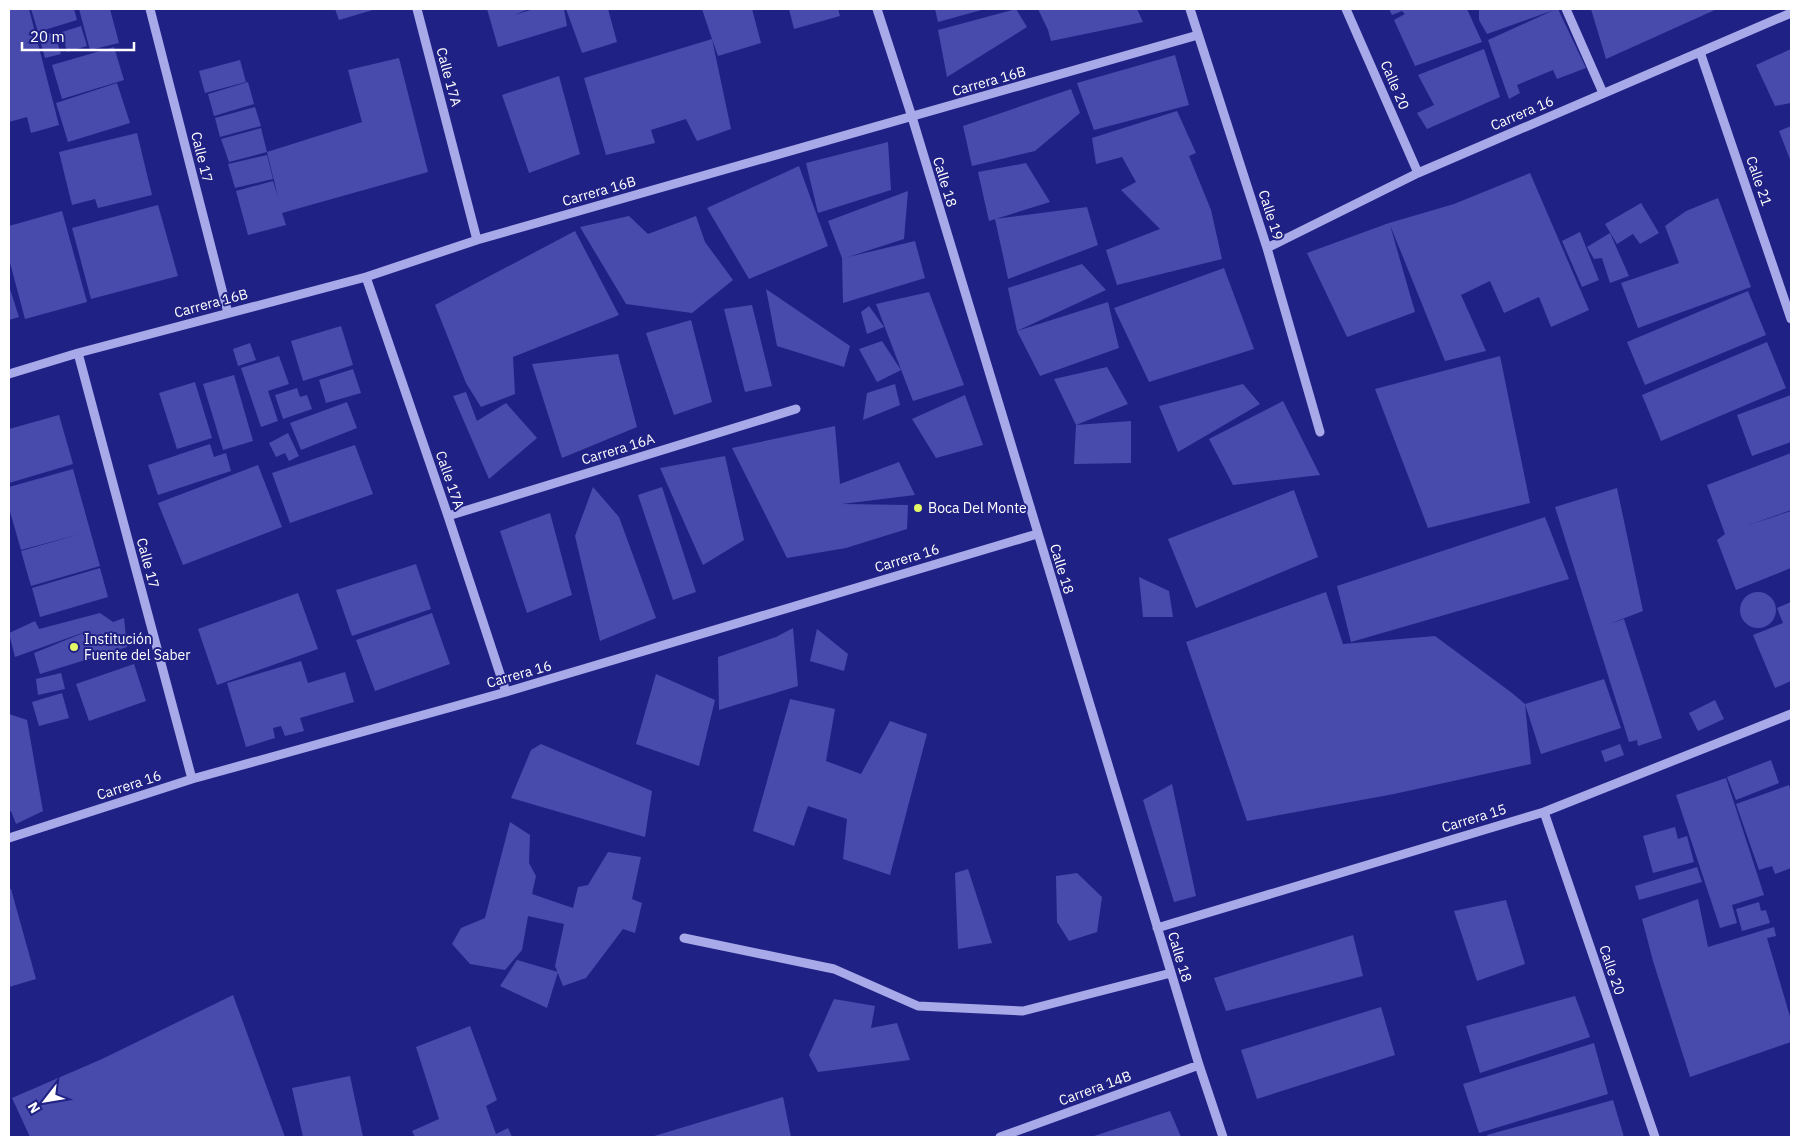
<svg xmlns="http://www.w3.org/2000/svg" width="1800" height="1146" viewBox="0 0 1800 1146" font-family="'IBM Plex Sans',sans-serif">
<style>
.building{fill:#484bac}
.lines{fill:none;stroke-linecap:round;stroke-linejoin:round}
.minor{stroke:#a7a9e9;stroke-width:9}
.poi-dot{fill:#e3f767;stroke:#202184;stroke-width:2}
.labels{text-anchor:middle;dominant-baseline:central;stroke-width:4;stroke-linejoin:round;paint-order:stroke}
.street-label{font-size:14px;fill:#fff;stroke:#202184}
.poi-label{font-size:14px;fill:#fff;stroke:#202184;text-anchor:start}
</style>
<rect width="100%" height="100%" fill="#202184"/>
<path class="building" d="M9,9h20l30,116 -28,8 -4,-16 -18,5z
M31,9h43l3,11 -39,12z
M79,9h31l9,34 -29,7z
M335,9h41l-37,11z
M487,9h42l-15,6 20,-6h30l3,17 -69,21z
M566,9h42l9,33 -35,11z
M702,9h50l9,34 -43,13 -6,-17 19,90 -34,12 -11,-22 -35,11 4,13 -49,12 -22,-77 128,-39z
M789,9h49l2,7 -46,13z
M935,9h50l-47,13z
M1016,9l11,18 -80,50 -9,-47z
M1038,9h99l6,13 -92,19 -3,-11z
M1389,9h78l15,33 -67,24 -21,-46 11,-6 -3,-3 -10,4z
M1479,9h79l28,59 -29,11 -4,-9 -36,15 3,8 -11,6 -21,-59 66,-30 -67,24 -8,-14z
M1591,9h126l-111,50z
M81,26l6,20 -20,6 -5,-20z
M54,32l7,22 -16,4 -6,-21z
M114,47l10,33 -62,19 -10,-34z
M1484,49l16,48 -73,32 -10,-16 17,-8 -16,-30z
M1791,49v54l-16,3 -19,-41z
M1175,55l14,50 -95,25 -17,-47z
M399,58l29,114 -146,41 4,12 -38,10 -12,-44 37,-10 5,16 -11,-45 95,-30 -14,-52z
M240,60l6,22 -41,11 -6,-22z
M559,76l21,78 -51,19 -27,-78z
M248,82l6,22 -40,12 -6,-22z
M117,83l13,40 -62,19 -12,-39z
M1071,89l9,24 -45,38 -63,15 -9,-40z
M255,107l6,19 -41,11 -5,-19z
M1177,111l19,42 -7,3 22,54 11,49 -105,26 -11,-35 54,-21 -39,-39 15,-8 -14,-25 -26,7 -4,-26z
M1791,126v36l-12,-31z
M261,128l6,24 -38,10 -8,-23z
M137,133l15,62 -54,13 -3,-9 -23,6 -13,-53z
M888,142l3,48 -73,23 -12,-50z
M267,155l6,24 -38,9 -7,-24z
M1026,163l24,39 -61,19 -11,-49z
M799,166l29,80 -79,33 -42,-71z
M1530,173l59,137 -38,17 -12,-30 -35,16 -14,-32 -29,14 25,56 -41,10 -55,-136 25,87 -68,25 -40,-84 82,-30 65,-19z
M908,191l-4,48 -56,18 67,-16 10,37 -82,25 -1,-45 -14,-37z
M1718,198l33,89 -113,41 -17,-45 58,-20 -14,-37 21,-15z
M1641,203l18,30 -19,11 -7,-10 -16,10 -12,-20z
M158,205l20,71 -87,23 -19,-71z
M1087,207l11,38 -90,34 -13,-60z
M62,211l25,91 -62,17 -16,-60v-33z
M629,216l19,18 48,-18 9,26 28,38 -41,33 -66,-9 -46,-77z
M575,231l44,84 -106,42 2,37 -34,13 -15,-24 -31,-78z
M1580,232l19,48 -17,7 -20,-46z
M1610,233l19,43 -19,7 -8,-25 -8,1 -7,-12z
M1082,264l24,26 -89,41 -9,-43z
M1224,268l30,81 -105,33 -35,-74z
M9,286l10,31 -10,3z
M766,289l84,57 -6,21 -67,-21z
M1748,291l18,44 -121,50 -18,-43z
M929,292l35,93 -51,16 -37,-97z
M1108,302l11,46 -79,28 -23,-45z
M752,305l20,81 -27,6 -21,-83z
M869,306l15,21 -17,7 -6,-22z
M691,320l21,82 -38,13 -28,-82z
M341,326l12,39 -50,16 -12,-40z
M882,341l19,29 -24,12 -18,-33z
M1767,342l19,46 -125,53 -19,-46z
M250,343l6,17 -18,6 -5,-17z
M618,354l19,73 -75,31 -30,-94z
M279,356l10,28 -21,7 10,30 -17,6 -20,-59z
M1500,356l30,147 -102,25 -53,-139z
M1107,367l21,37 -52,21 55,-4v42l-57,1 2,-39 -22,-46z
M353,369l8,24 -35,10 -7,-23z
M234,375l19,66 -30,9 -20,-66z
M195,382l17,56 -35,11 -18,-56z
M895,384l5,21 -37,15 4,-27z
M1243,384l17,20 -82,48 -19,-46z
M297,388l3,9 7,-2 5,14 -29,10 -8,-24z
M466,392l11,29 29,-18 31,35 -48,41 -36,-83z
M965,395l18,50 -47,13 -24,-39z
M1791,395v47l-39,14 -15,-41z
M1283,401l37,74 -87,10 -24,-46z
M347,402l10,26 -56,22 -11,-27z
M59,415l14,49 -64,19v-54z
M835,426l5,58 59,-22 16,33 -73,9 66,1 -1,24 -61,19 -59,10 -55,-110z
M288,433l11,23 -10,5 -4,-8 -9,4 -7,-14z
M210,444l4,13 12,-4 5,18 -73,24 -10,-30z
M355,445l18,49 -83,29 -18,-50z
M1791,453v57l-42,15 42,-14v57l-55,22 -19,-50 8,-6 -18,-49z
M725,456l19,84 -41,25 -43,-97z
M258,465l24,62 -99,38 -25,-62z
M73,469l27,97 -69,20 -10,-35 59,-17 -59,16 -12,-42v-21z
M593,487l26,30 37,101 -56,23 -25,-105z
M662,487l34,105 -23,8 -35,-105z
M1617,488l26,123 -34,13 15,-5 38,119 -24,8 -1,-6 -8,2 -74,-235z
M1294,490l24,67 -122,51 -28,-69z
M550,513l22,82 -45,18 -27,-82z
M1545,517l24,62 -218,63 -14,-56z
M416,564l15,45 -79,27 -16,-46z
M100,568l8,29 -68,20 -8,-29z
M1139,577l30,14 4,26h-30z
M1326,592l17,52 92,-8 77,57 13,11 6,60 -137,30 -147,27 -61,-179z
M1740 610a18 18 0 1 1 36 0a18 18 0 1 1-36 0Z
M298,593l20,56 -101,36 -19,-56z
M1791,602v79l-16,7 -22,-53 30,-12 -6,-15z
M100,613l13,9 11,-4 3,29 -87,27 -6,-21 59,-24 -78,28 -6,-24 26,-12 4,8z
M432,613l18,51 -75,27 -19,-51z
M793,628l5,58 -79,24 -1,-53 58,-20z
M817,629l31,25 -4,17 -34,-10z
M301,661l7,22 37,-11 9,30 -54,16 4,13 -19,5 -4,-10 -8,2 2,10 -29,9 -19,-64z
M134,664l12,37 -57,20 -13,-37z
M61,673l4,16 -27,6 -2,-16z
M656,674l59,26 -16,66 -63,-22z
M1604,679l17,49 -80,26 -16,-50z
M62,693l7,25 -30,8 -7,-24z
M790,699l45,10 -9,52 35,13 29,-53 37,13 -37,141 -47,-16 4,-40 -39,-13 -14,40 -41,-15z
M1715,700l9,19 -26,12 -9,-18z
M9,714l18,6 16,91 -27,13 -5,-13 -2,1z
M541,744l111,47 -7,46 -134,-39 20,-48z
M1620,744l4,11 -19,7 -4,-11z
M1771,760l8,23 -43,17 -9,-23z
M1726,778l38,117 -32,10 5,18 -17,5 -44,-133z
M1172,784l24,112 -22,6 -31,-102z
M1789,785l2,6v77l-16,6 -3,-8 -13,4 -23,-66z
M510,822l20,13 -1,28 7,13 -4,18 41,14 5,-21 10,-2 20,-33 33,5 -9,42 10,4 -7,30 -12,-4 -37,49 -23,8 -8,-20 9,-42 -36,-8 -6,34 -17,20 -35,-6 -18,-20 9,-16 24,-10z
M1675,827l3,12 9,-3 7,26 -41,11 -10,-37z
M1697,867l5,15 -63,18 -4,-14z
M968,869l24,74 -34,6 -3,-76z
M1077,873l25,24 -5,35 -28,9 -12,-19 -1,-46z
M9,889h2l25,90 -27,8z
M1698,899l10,48 66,-20 2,9 -9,2 24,82v22l-101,35 -37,-116 -11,-42z
M1506,900l19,64 -48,17 -23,-70z
M1759,902l2,9 5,-1 4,13 -28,8 -6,-22z
M1353,935l10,41 -137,35 -12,-33z
M517,960l41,12 -11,36 -47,-22z
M233,995l52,142h-255l-18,-39 90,-39z
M1575,996l15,41 -110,36 -14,-47z
M834,999l41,7 -4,22 26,-5 13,37 -92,12 -9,-17z
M1381,1007l14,48 -138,44 -16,-49z
M470,1026l27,74 -11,6 10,28 12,-6 4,9h-97l-3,-6 27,-12 -23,-72z
M1594,1043l14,51 -129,39 -16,-49z
M350,1076l13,61h-60l-11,-49z
M783,1097l8,40h-140z
M1613,1100l11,37h-136l-1,-2z
M1170,1111l11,26h-90z"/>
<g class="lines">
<path class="minor" d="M150,9l78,304
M417,9l60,231
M877,9l35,108 287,948 24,72
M1190,9l77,239 53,184
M1346,9l72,164
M1566,9l37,84
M1700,52l91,267
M1267,248l151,-75 373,-160
M366,277l82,239 58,176
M78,353l114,426
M9,374l69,-21 288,-76 111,-37 721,-205
M448,516l348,-107
M1544,812l111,325
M9,838l183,-59 314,-87 531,-158
M1157,928l387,-116 247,-98
M684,938l150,31 84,37 105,5 148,-38
M1000,1137l199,-72"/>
</g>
<g class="poi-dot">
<circle cx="918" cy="508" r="5"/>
<circle cx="74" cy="647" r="5"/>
</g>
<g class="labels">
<g class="street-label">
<text transform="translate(449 77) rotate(75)">Calle 17A</text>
<text transform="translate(989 81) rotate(-16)">Carrera 16B</text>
<text transform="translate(1395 85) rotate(67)">Calle 20</text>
<text transform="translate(1522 113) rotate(-23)">Carrera 16</text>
<text transform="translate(202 157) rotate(76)">Calle 17</text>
<text transform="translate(1759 181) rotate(71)">Calle 21</text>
<text transform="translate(945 182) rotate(73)">Calle 18</text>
<text transform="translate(599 191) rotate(-16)">Carrera 16B</text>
<text transform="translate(1271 215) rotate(72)">Calle 19</text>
<text transform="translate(211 303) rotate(-15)">Carrera 16B</text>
<text transform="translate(618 449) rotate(-17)">Carrera 16A</text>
<text transform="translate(450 480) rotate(71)">Calle 17A</text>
<text transform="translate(907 558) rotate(-17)">Carrera 16</text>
<text transform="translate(148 563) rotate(75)">Calle 17</text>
<text transform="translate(1062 569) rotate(73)">Calle 18</text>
<text transform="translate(519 674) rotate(-16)">Carrera 16</text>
<text transform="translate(129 785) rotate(-18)">Carrera 16</text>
<text transform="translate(1474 818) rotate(-17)">Carrera 15</text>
<text transform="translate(1180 957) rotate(73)">Calle 18</text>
<text transform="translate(1612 970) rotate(71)">Calle 20</text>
<text transform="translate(1095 1088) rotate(-20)">Carrera 14B</text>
</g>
<g class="poi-label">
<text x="928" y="508">Boca Del Monte</text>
<text x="84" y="639">Institución<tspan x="84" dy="16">Fuente del Saber</tspan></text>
</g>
</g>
<rect width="1800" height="1146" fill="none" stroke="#ffffff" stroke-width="20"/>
<g transform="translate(45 1101) rotate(239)" stroke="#202184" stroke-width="4" paint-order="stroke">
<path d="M0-4L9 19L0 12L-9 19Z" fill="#ffffff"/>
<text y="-8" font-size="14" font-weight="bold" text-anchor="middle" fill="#ffffff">N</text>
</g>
<path d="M22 42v8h112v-8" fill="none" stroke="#ffffff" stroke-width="2.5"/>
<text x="30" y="42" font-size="15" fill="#ffffff" stroke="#202184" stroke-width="4" paint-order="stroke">20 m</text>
</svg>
